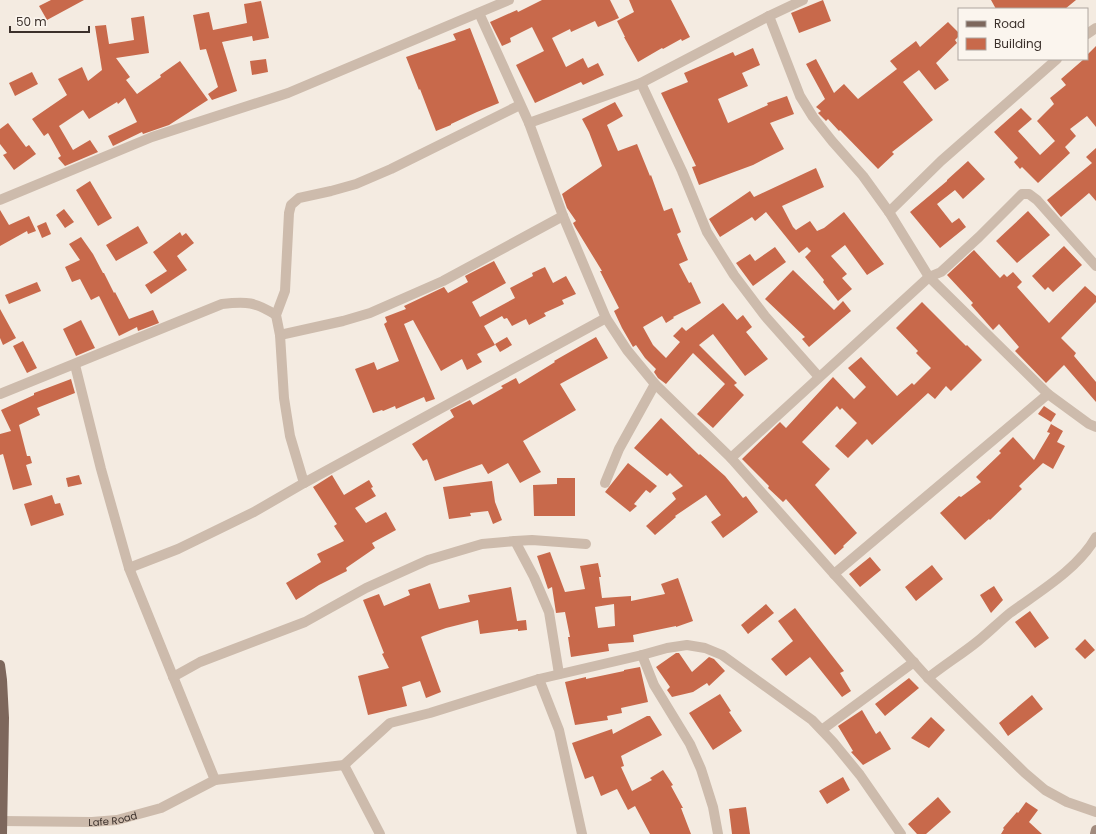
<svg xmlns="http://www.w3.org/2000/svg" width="1096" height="834" viewBox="0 0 1096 834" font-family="Poppins,sans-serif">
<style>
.building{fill:#c8694b;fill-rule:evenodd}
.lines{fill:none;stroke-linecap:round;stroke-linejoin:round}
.street{stroke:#cdbbac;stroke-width:10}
.secondary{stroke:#a18a7d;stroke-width:10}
.primary{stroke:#7d675c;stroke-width:10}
.labels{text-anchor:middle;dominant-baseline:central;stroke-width:3;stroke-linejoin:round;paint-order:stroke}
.street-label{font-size:10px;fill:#3b302b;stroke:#fbf5ee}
</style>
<rect width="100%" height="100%" fill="#f4ebe1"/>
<path class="building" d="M51,0h33l-37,20 -8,-14z
M542,0h68l9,18 -21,9 -3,-6 -24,11 -1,-3 -18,9 14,29 17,-9 5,10 10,-5 6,12 -21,10 -2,-3 -46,21 -19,-38 28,-14 -12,-24 -22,11 1,4 -9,4 -12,-24 27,-12 1,2z
M629,0h42l19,37 -8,4 -1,-2 -18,10 -1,-1 -24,14 -14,-25h1l-8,-16 17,-9z
M823,0l8,21 -32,12 -8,-20z
M991,0h85l-11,9h-69z
M261,1l8,37 -16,3 -1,-5 -30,6 15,49 -25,9 -4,-6 10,-7 -12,-38 -6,1 -7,-35 16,-3 4,18 34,-7 -3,-19z
M144,16l5,37 -33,5 14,19 -4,3 11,14 24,-17 -1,-2 20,-14 28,39 -39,25 -26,9 -1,-2 -29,14 -5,-10 29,-14 -12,-24 -7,6 -1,-2 -28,17 -6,-9 -24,16 14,24 17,-10 8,12 -33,14 -7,-8 3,-2 -13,-23 -4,3 -12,-17 35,-24 -9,-16 24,-12 6,14 14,-11 -7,-44 11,-1 3,19 25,-4 -3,-22z
M948,22l11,11v3l-4,4 2,3 -21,20 13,17 -14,10 -16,-20 -16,12 30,38 -41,32 2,2 -16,15 -38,-39 -1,1 -11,-12 -2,2 -8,-8 3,-2 -5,-4 9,-8 -19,-35 10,-5 18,34 10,-9 14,15 39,-30 -7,-8 26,-20 4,6z
M470,28l29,75 -22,9 -26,12v1l-15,6 -16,-42 -1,1 -13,-33 50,-17 -3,-6z
M1096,46v81l-9,-11 -17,13 6,7 -11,11 5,6 -32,30 -16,-16 -2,2 -6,-7 4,-4 -24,-26 27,-24 11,11 -14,12 22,24 15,-14 -18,-20 17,-17 -4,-6 16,-13 -5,-6 23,-20h3v-4z
M753,48l7,17 -18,8 6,13 -30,13 10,24 40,-18 -1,-2 20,-7 7,18 -24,9 14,26 -31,16 -54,20 -7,-18 4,-1 -35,-73 27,-11 -4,-9 49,-21 2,4z
M266,59l2,13 -16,3 -2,-14z
M32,72l6,12 -23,12 -6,-13z
M615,102l8,14 -16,9 11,26 19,-7 13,32 1,-1 13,36 8,-3 9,24 -4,2 11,26 -9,4 10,19 2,-1 10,21 -28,14 1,1 -8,5 -4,-7 -19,11 10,18 13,13 14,-16 -7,-6 9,-9 4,4 37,-28 14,17 6,-5 9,12 -6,5 22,27 -23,17 -32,-42 -14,11 38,38 -3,2 10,10 -31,33 -16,-14 28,-30 -32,-31 -27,31 -8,-6 -4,-6 2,-3 -11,-11 -9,-13 -3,2 -11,-19 -8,-17 5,-3 -19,-37h2l-27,-44 -2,-4 3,-2 -9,-13 -5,-14 40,-28 -13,-34 -7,-13z
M8,123l18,24 3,-2 7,9 -22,16 -11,-15 4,-2 -7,-9v-15z
M1096,148v53l-7,-8 -28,24 -14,-17 45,-37 -6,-6z
M968,161l17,18 -22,20 -8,-9 -18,14 15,19 7,-5 7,9 -26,21 -30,-36 37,-31v-1z
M816,168l8,19 -42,19 11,21 3,3 14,-9 7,10 7,-3 20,-16 40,52 -17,11 -22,-30 -14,11 16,18 -5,4 10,11 -14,12 -15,-19 1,-2 -19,-23 6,-6 -4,-4 -8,6 -33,-41 -11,9 -3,-4 -32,20 -11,-18 41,-28 4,6z
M90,181l22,37 -14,8 -22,-36z
M64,209l10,13 -9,6 -9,-13z
M0,210l9,15 20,-9 7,15 -8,3 -1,-3 -27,15z
M1028,211l22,24 -33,28 -21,-22z
M46,222l5,12 -9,4 -5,-12z
M138,226l10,17 -32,18 -10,-16z
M180,232l2,4 4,-3 8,10 -17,13 10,14 -36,24 -6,-9 22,-14 -14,-19z
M81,237l12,17 10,19h1l10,20 1,-1 14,27 24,-9 6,13 -21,8 -1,-4 -18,9 -20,-40 -8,4 -11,-21 -8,3 -7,-15 15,-7 -11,-16z
M1064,246l18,19 -29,27 -5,-5 -3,3 -13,-14z
M775,247l11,15 -33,24 -17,-23 14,-9 5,7z
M974,250l26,28 4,-4 3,3 6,-5 9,10 -5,5 32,36 36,-37 11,10v6l-35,36 15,15 -2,3 22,26v20l-32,-37 -18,18 -31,-32 4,-4 -20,-23 -6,6 -22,-25 2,-2 -26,-28z
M494,261l12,22 -34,19 8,15 35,-19 -5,-10 23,-12 -1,-3 13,-6 8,16 13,-7 10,18 -14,6 2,4 -20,9 2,3 -17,9 -3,-6 -14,7 -5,-8 -3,1 -2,-3 -18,10 11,19 -18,9 5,8 -15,8 -5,-11 -21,12 -28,-51 -9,4 31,75 -9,3 -2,-5 -28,12 -1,-3 -12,5 -1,-1 -9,3 -18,-44 19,-7 3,8 22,-9 -15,-37 3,-2 -2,-5 21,-8 -2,-3 40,-19 4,6 20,-11 -3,-6z
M793,270l41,40 9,-9 8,10 -42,36 -7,-8 3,-2 -40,-38z
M37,282l4,9 -32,13 -4,-9z
M922,302l44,44 1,-1 15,15 -31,31 -5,-5 -11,13 -7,-6 -56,52 -5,-6 -19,19 -13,-12 22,-23 -15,-15 -2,2 -3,-4 -35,36 28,27 -15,16 42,48 -14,13 1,1 -9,8 -49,-56 -3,3 -15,-14 1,-2 -27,-27 38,-37 6,6 47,-51 21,22 12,-12 -18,-19 13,-11 36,39 15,-13 2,2 17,-17 -15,-15 2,-2 -22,-23z
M0,309l16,29 -13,7 -3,-7z
M81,320l14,28 -19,8 -13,-27z
M507,337l5,8 -12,7 -5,-8z
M596,337l12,21 -48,26 16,26 -53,31 18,31 -21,11 -12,-20 -20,11 -6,-10 -47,17 -8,-22 -4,2 -11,-17 42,-27 -4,-7 20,-10 3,5 30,-17 -2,-2 15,-8 3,6 36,-22 -1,-1z
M23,341l14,27 -10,5 -14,-27z
M71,379l4,14 -38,15 3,7 -21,10 8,31h3l2,7 -6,2 6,20 -19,5 -10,-36 -3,1v-21l11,-3 -10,-21 33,-15v-2z
M1044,406l12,8 -5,8 -13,-8z
M661,418l38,37 1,-1 25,22 18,22 3,-2 12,16 -35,26 -12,-16 10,-7 -15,-20 -31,21 1,1 -21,18 -9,-9 30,-27 -4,-6 11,-7 -13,-13 -3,3 -33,-28z
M1051,424l12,7 -6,11 8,4 -12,23 -10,-6 -24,23 3,3 -32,31 -1,-1 -24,21 -25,-27 19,-17 2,1 20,-15 -5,-5 25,-24 -2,-2 14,-14 21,23 16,-27 -3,-1z
M628,463l29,23 -7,7 -4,-3 -12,14 3,2 -7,6 -25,-20z
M79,475l3,9 -14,3 -2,-9z
M332,475l12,20 25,-15 4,7 -2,1 5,8 -21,12 11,15 20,-11 10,18 -24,13 3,5 -29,20 1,3 -28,14 -23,15 -10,-17 35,-21 -4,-8 27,-13 -10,-15 3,-2 -24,-37z
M557,478h18v38h-41l-1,-31 24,-1z
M492,481l3,21 7,18 -9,4 -5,-13 -18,2 1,3 -22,3 -6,-32z
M52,495l3,9 5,-1 4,12 -33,11 -7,-22z
M550,552l15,40 20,-3 -5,-23 18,-3 3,14h-2l3,21 29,-2v5l34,-7 -4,-10 17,-6 15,43 -17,6v-1l-43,9 1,7 -26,2 1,7 -38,6 -3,-20h2l-5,-25 -9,1 -4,-26 -4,2 -11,-33zM614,604l1,22 -17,2 -3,-21z
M870,557l11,13 -21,17 -11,-13z
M932,565l11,14 -27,22 -11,-14z
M430,583l9,26 31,-7 -2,-7 43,-8 6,34 9,-1 1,10 -9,1v-2l-38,5 -2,-14 -32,8 -23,8 -2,1 20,55 -15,6 -6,-17 -18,6 5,19 -39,9 -10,-39 31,-8 -7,-14 2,-1 -21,-53 16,-6 5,12 26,-11 -2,-5z
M994,586l9,14 -12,13 -11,-18z
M766,604l8,9 -26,21 -7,-9z
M795,608l49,63 -4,2 11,18 -9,6 -32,-40 -24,19 -15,-17 22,-18 -15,-20z
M1030,611l19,27 -14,10 -20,-26z
M1085,639l10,11 -10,9 -10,-10z
M676,653h3l13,19 17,-15 5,2 11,12 -16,15 -2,-3 -14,9 -21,5 -5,-7 3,-3 -14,-20z
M640,667l8,35 -27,6 1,5 -15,3 1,4 -33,5 -10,-43 21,-5v2l38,-8v-1z
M909,678l10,10 -34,28 -10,-12z
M720,694l11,17 -2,1 13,19 -29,19 -24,-37z
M1032,695l11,14 -35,27 -9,-13z
M862,710l14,24 4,-3 11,18 -28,16 -12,-13 2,-1 -15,-25z
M647,716h3l12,19 -41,21 3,10 -3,1 11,24 20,-11 -2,-2 13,-8 10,15 -2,1 12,22h-2l10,26h-41l-15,-28 -7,4 -11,-21 -16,7 -8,-20 -8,3 -13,-36 40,-14 1,5z
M931,717l14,13 -16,18 -18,-10z
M843,777l7,13 -23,14 -8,-13z
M938,797l13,15 -25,22h-9l-9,-10z
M1026,802l12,8 -9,12 13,12h-41l3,-5 -1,-1 14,-16 1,1z
M746,807l4,27h-18l-3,-25z"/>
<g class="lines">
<g class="street">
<path d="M479,13l50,110 34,93 43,102 21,32 28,34 76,74 103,116 94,104 97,95 20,17 22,12 29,10"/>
<path d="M769,16l31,80 13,21 19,24 31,35 26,36 40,65 119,117 41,30 7,3"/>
<path d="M1087,34l9,-6"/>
<path d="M641,83l41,88 25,61 27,43 31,41 54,61"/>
<path d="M529,123l112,-40 128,-67 34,-16"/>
<path d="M0,200l152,-63 136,-44 221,-93"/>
<path d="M889,212l52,-51 116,-102"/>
<path d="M280,335l63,-14 27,-8 73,-32 120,-65"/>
<path d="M75,365l26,104 28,99 86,212"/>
<path d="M0,394l222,-90c25,-3 33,-2 54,11"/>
<path d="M731,458l198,-181 12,-5 38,-35 43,-43h7l8,6 59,66"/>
<path d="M304,483l-14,-47 -6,-38 -4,-63 -4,-20 9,-24 4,-78 2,-8 8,-7 32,-7 25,-7 35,-15 129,-64"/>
<path d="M605,483l14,-34 36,-65"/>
<path d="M515,541l19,36 15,35 10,62"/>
<path d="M129,568l49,-19 76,-37 50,-29 302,-165"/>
<path d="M834,574l214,-180"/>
<path d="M642,655l12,30 36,59 11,25 12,38 5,27"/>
<path d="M173,677l27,-15 105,-40 61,-34 62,-28 54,-16 33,-3 17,-1 54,4"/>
<path d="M928,678c16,-13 34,-24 50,-37 11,-9 21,-19 32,-28 29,-21 68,-44 86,-76"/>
<path d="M539,679l20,51 23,104"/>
<path d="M823,729l91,-67"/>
<path d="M344,765l36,69"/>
<path id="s1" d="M2,821l90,1 25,-2 44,-12 54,-28 129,-15 46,-42 40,-10 109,-34 103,-24 25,-7 20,-3 18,3 17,7 90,65 21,22 27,33 41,59"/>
</g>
<path class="secondary" d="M1095,834l1,-4"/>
<path class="primary" d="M0,665l2,15 2,38 -2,116"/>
</g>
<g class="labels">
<g class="street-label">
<text stroke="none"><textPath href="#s1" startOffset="111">Lafe Road</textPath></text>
</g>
</g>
<rect x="958" y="8" width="130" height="52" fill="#fbf5ee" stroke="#aea6a0"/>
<rect x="966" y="21" width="20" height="6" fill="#7d675c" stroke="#aea6a0"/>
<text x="994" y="28" font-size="12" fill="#3b302b">Road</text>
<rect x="966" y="38" width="20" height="12" fill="#c8694b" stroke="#aea6a0"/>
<text x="994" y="48" font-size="12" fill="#3b302b">Building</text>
<path d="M10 26v6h79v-6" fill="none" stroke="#3b302b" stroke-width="2"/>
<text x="16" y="26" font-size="12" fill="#3b302b" stroke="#fbf5ee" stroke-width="3" paint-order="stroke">50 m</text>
</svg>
